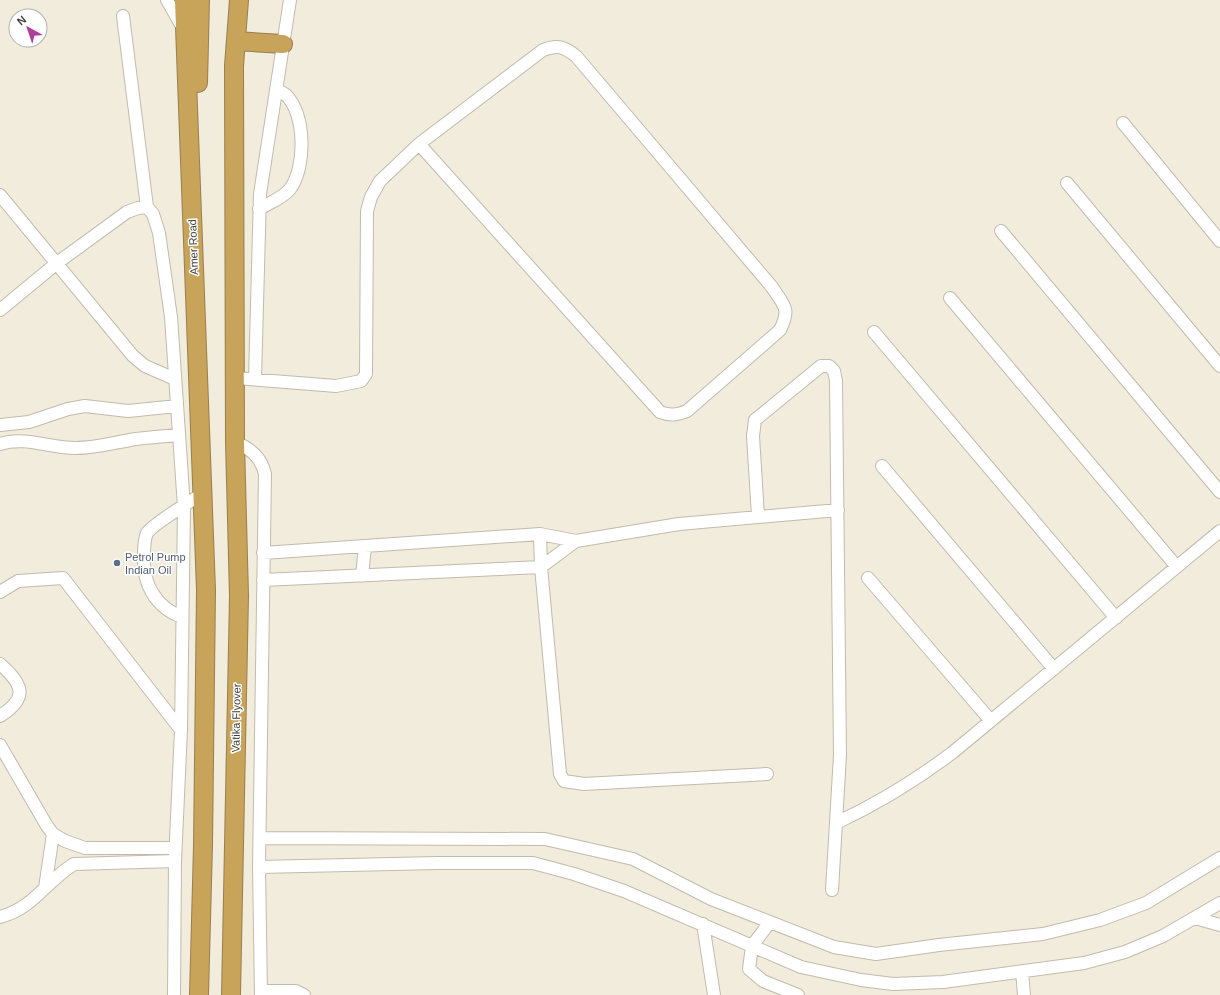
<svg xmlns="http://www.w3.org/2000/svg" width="1220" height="995" viewBox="0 0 1220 995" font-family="Helvetica,sans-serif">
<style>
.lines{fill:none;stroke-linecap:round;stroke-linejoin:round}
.minor-casing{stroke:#c1bbac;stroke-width:14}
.highway-casing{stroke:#987f4e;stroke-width:20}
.minor{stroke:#fff;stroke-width:12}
.highway{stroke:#c8a35a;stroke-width:18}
.service-dot{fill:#5c6f8a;stroke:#fff;stroke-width:1.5}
.labels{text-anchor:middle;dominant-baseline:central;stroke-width:3;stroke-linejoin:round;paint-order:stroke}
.street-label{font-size:11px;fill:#3f3d37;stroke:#fff}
.service-label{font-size:11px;fill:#4e5e75;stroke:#fff;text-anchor:start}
</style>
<rect width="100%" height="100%" fill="#f2ecdd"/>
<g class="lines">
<g class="minor-casing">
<path id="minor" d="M167,0l16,28
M123,16l24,191
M1123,123l97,118
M1067,183l153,183
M0,195l133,161 12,10 30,13
M259,209c10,-6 24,-11 31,-20 16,-21 16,-75 -4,-94 -3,-2 -7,-4 -10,-6
M1001,231l219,261
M950,298l227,269
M0,310l57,-47 70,-51 11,-4 9,-1 6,7 6,19 12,84 13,190 -3,223 -6,131 -1,134
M874,332l242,286
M236,378l100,8 25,-5 5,-7 1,-163 4,-14 9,-16 39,-37 124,-94c15,-6 21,-3 33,6l196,231c12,19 19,21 8,43l-93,81c-10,4 -17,5 -27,1l-241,-268
M255,379l5,-185 30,-194
M0,425l29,-3 39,-13 17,-3 43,5 49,-5
M235,442c16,7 26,15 30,32l-6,393 2,128
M0,444c25,-8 50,4 76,4 20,0 40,-6 60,-9 14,-2 29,-3 43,-4
M882,466l172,203
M758,516l-5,-80 2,-16 66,-54h8l5,5 2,10 4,374 -8,135
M540,534l1,33 19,207 4,7 20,3 183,-10
M263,553l277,-19 36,7 103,-17 159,-14
M362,576l3,-30
M868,578l123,143
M263,580l278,-13 35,-26
M0,592l18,-11 45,-3 118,152
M182,617c-27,-10 -40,-34 -38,-63 0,-7 0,-14 3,-21 7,-10 43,-31 55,-39
M0,664c23,20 29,34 0,52
M0,745l47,81 6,8 12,7 20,7h90
M836,823c41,-19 80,-43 116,-70l268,-222
M260,838l285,1 88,20 78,40 123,48 42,7 63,-9 104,-11 57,-14 46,-17 74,-45
M259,867l178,-4h96l41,11 50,17 177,76 60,13 32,4 50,-2 141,-19 41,-11 38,-16 57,-33
M45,888l8,-54
M0,917c34,-9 46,-36 74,-53l101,-3
M1195,918l25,7
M770,922l-18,24 -3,23 14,12 35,14
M703,924l11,71
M1022,971l2,24
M261,991h35l8,4"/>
</g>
<g class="highway-casing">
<path id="highway" d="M184,0l22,590 -3,256 -4,149
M236,41l47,3
M198,83l2,-83
M231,995l8,-399 -4,-154 -1,-376 5,-66"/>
</g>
<use href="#minor" class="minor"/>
<use href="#highway" class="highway"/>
</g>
<circle class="service-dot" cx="117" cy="563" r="4"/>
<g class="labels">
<g class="street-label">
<text transform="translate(193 247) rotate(-92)">Amer Road</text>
<text transform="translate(236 718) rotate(-89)">Vatika Flyover</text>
</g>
<g class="service-label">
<text x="125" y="557">Petrol Pump<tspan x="125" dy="13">Indian Oil</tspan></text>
</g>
</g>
<g transform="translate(28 28) rotate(320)"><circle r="19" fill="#ffffff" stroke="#b2b1af"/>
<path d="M0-3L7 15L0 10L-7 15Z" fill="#af3e9a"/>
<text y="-6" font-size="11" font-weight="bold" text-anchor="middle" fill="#3f3d37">N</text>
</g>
</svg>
